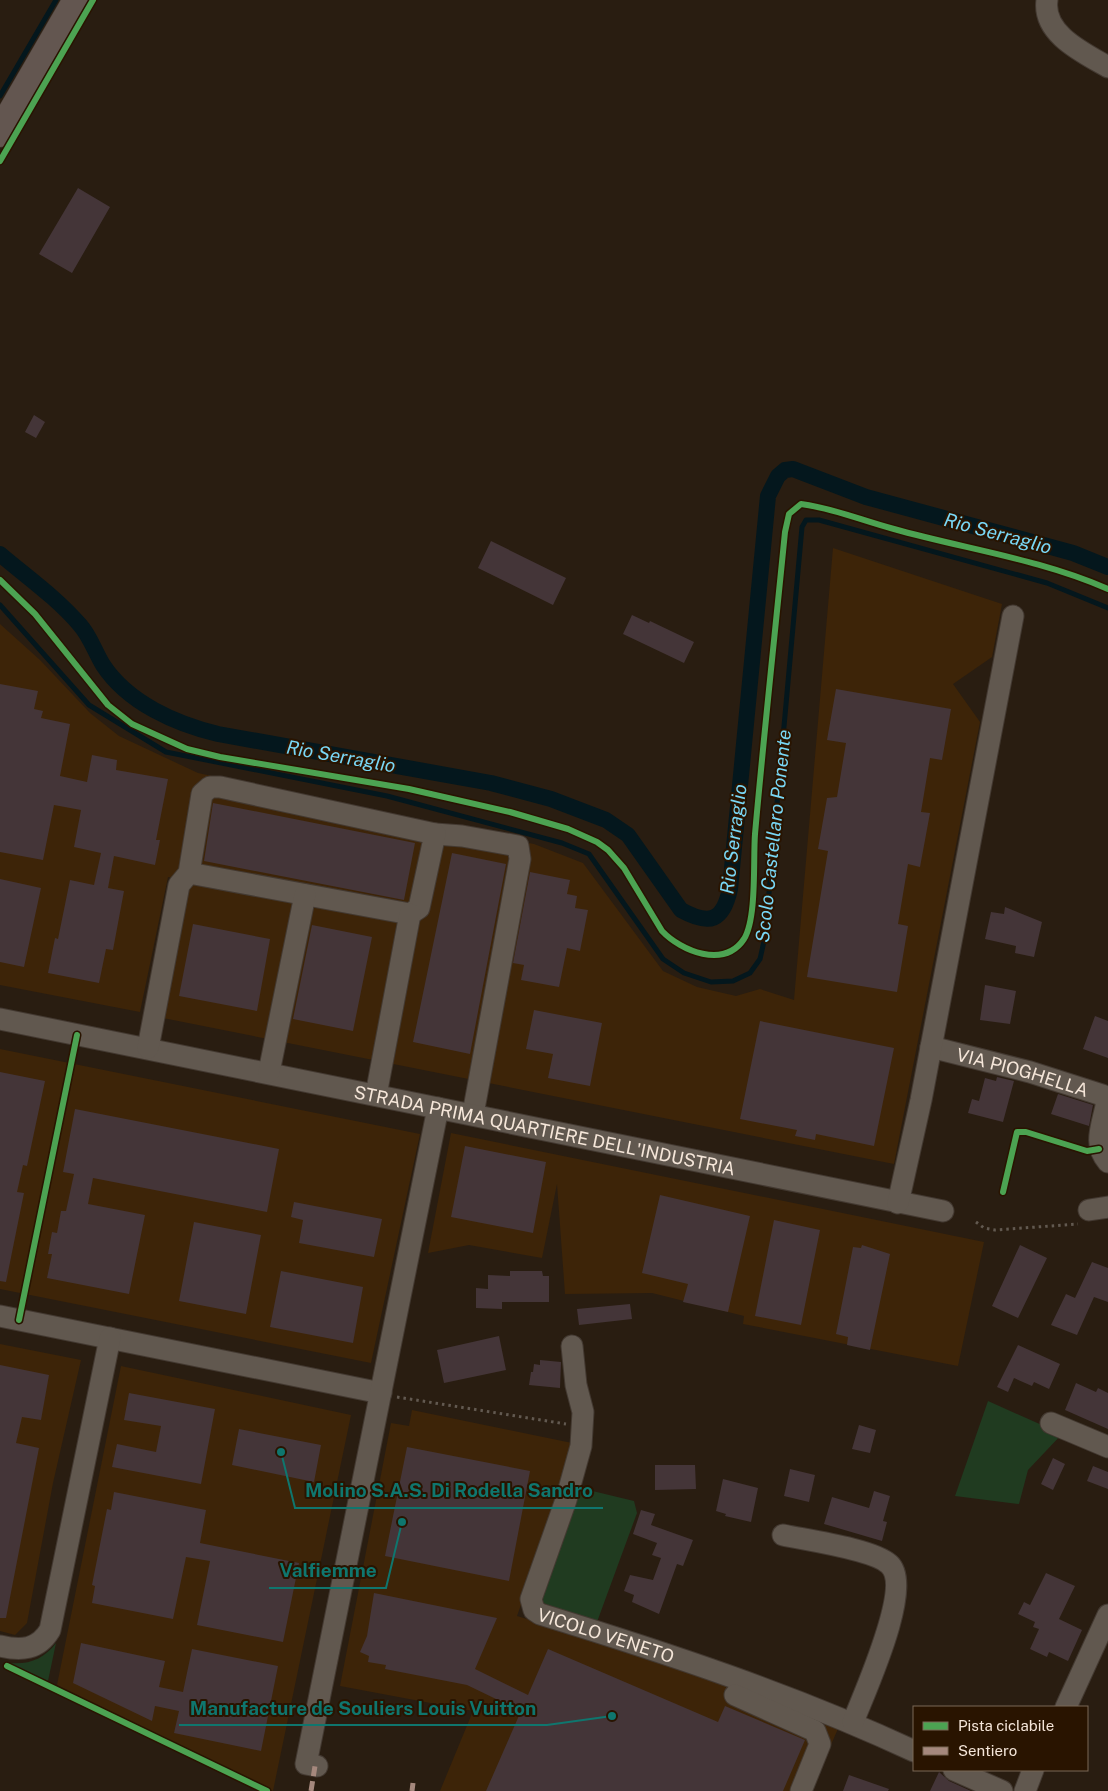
<svg xmlns="http://www.w3.org/2000/svg" width="1108" height="1791" viewBox="0 0 1108 1791" font-family="'Public Sans',sans-serif">
<style>
.built{fill:#3d2408}
.green{fill:#203b20}
.lines{fill:none;stroke-linecap:round;stroke-linejoin:round}
.stream{stroke:#04171d;stroke-width:5}
.canal{stroke:#04171d;stroke-width:16}
.building{fill:#443538}
.minor-casing{stroke:#433931;stroke-width:23}
.major-casing{stroke:#433931;stroke-width:29}
.path{stroke:#625950;stroke-width:3;stroke-dasharray:2.5 4;stroke-linecap:butt}
.minor{stroke:#61584f;stroke-width:21}
.major{stroke:#635650;stroke-width:28}
.quiet{stroke:#a5887d;stroke-width:5;stroke-dasharray:10 5;stroke-linecap:butt}
.cycleway-casing{stroke:#291400;stroke-width:9}
.cycleway{stroke:#4ca352;stroke-width:6}
.labels{text-anchor:middle;dominant-baseline:central;stroke-width:4;stroke-linejoin:round;paint-order:stroke}
.street-label{font-size:18px;fill:#f5e6d9;stroke:#291400}
.water-label{font-size:19px;font-style:italic;fill:#79d7f5;stroke:#291400}
.leader{fill:none;stroke:#0f766e;stroke-width:2}
.callout-dot{fill:#0f766e;stroke:#291400;stroke-width:2}
.callout-label{font-size:19px;text-anchor:middle;font-weight:bold;fill:#0f766e;stroke:#291400;stroke-width:4;stroke-linejoin:round;paint-order:stroke}
</style>
<rect width="100%" height="100%" fill="#291d11"/>
<path class="built" d="M833,548l169,56 -10,53 -39,27 27,38 -86,442 -731,-146 28,-137 -23,-4 -28,135 -140,-27v-361l40,36 50,53 29,23 79,37 239,52 97,19 49,19 80,108 34,16 39,9 24,-7 34,11z
M0,1049l420,85 -49,229 -371,-74z
M451,1133l533,109 -26,124 -215,-42 1,-8 -92,-23 -87,1 -8,-110 -15,74 -73,-13 -41,8z
M0,1344l81,16 -28,123 -26,140 -12,12 -15,-4z
M121,1366l230,49 -78,376 -216,-106z
M412,1410l160,33 -12,51 -43,122 151,46 172,62 -29,67h-371l33,-80 -133,-25 51,-263 18,3z"/>
<path class="green" d="M988,1401l74,33 -34,36 -9,34 -64,-8z
M580,1488l54,13 3,12 -40,109 -54,-19 -3,-8z
M56,1643l-8,38 -39,-18c20,2 35,-4 47,-20z"/>
<g class="lines">
<path class="stream" d="M0,96l56,-96
M0,605l89,100 77,47 221,44 175,47 27,11 74,105 21,14 27,9 22,-1 17,-8 10,-14 5,-22 37,-410 4,-7h13l228,63 61,25"/>
<path class="canal" d="M0,554c27,23 57,44 80,71 10,11 15,27 23,40 25,38 73,59 115,69l273,49 60,16 55,21 22,15 53,75c29,16 42,11 49,-21l38,-393 10,-20 7,-6 8,-1 73,28 207,56 35,14"/>
</g>
<path class="building" d="M78,188l32,19 -38,66 -33,-19z
M34,415l11,7 -9,16 -11,-6z
M491,541l75,37 -13,27 -75,-37z
M632,615l17,8 1,-2 44,21 -10,21 -61,-29z
M0,684l38,7 -4,18 9,2 -2,7 29,6 -10,52 27,6 5,-27 25,5 -1,10 52,9 -12,61h4l-5,25 -41,-9 -6,32 16,3 -11,59 -7,-1 -7,34 -51,-10 7,-35 3,1 12,-59 24,5 7,-32 -27,-6 7,-37 -27,-5 -11,55 -43,-8z
M836,689l115,20 -9,51 -12,-2 -9,54 9,1 -10,54 -12,-3 -10,60 10,2 -11,66 -90,-15 21,-126 -10,-2 9,-51 10,-1 9,-54 -19,-3z
M213,803l202,40 -11,57 -200,-39z
M452,853l54,11 -36,190 -57,-12z
M530,872l40,8 -3,14 10,2 -2,12 13,2 -8,41 -13,-3 -8,39 -38,-7 3,-15 -11,-2z
M0,879l41,9 -17,79 -24,-5z
M1005,907l37,15 -8,35 -19,-4 1,-7 -31,-7 6,-27 13,2z
M193,924l77,15 -13,72 -78,-15z
M312,925l60,12 -19,94 -60,-12z
M985,985l31,6 -6,33 -30,-4z
M534,1010l68,13 -12,63 -42,-8 5,-24 -27,-5z
M1095,1016l13,5v37l-25,-9z
M760,1021l134,27 -20,98 -58,-12 -1,6 -20,-4 2,-6 -57,-11z
M0,1072l45,9 -18,85 -4,-1 -6,27 7,1 -18,89 -6,-1z
M997,1077l17,4 -11,41 -35,-9 4,-14 7,2 6,-23 11,3z
M1058,1094l35,11 -4,21 -38,-12z
M75,1109l204,40 -12,63 -174,-34 -5,26 57,11 -16,79 -82,-16 5,-24h-4l4,-22 5,1 4,-22h5l8,-37 -11,-2z
M465,1146l81,16 -13,71 -82,-16z
M660,1195l90,21 -22,96 -45,-10 5,-18 -46,-11z
M294,1202l88,17 -8,38 -75,-14 4,-23 -12,-3z
M774,1220l46,10 -19,95 -46,-9z
M194,1222l67,13 -15,79 -67,-13z
M862,1245l28,9 -20,96 -23,-5 1,-8 -12,-3 17,-87 8,1z
M1020,1245l27,13 -29,60 -26,-12z
M1092,1262l16,6v34l-14,-5 -17,38 -26,-10 15,-31 9,4z
M281,1271l82,16 -10,56 -83,-16z
M510,1271h32l1,5h6v26h-47v7l-26,-1v-20l12,1v-14l22,1z
M630,1304l2,15 -53,6 -2,-16z
M499,1336l7,34 -62,13 -7,-33z
M1018,1345l42,19 -11,25 -15,-7 -2,4 -18,-8 -6,14 -11,-5z
M540,1360l21,2 -1,26 -31,-3 2,-13h2l1,-8 6,1z
M0,1365l49,10 -8,45 -19,-3 -6,26 23,5 -33,170h-6z
M1076,1383l20,9 2,-4 10,5v36l-43,-19z
M129,1393l86,16 -14,75 -89,-17 5,-23 39,8 5,-26 -37,-6z
M859,1425l17,5 -6,23 -18,-4z
M239,1429l82,16 -7,37 -82,-17z
M407,1447l123,24 -21,110 -124,-25z
M1053,1458l12,6 -12,26 -12,-6z
M655,1465h40l1,24 -41,1z
M1093,1466l15,6v17l-21,-8z
M790,1469l25,6 -6,27 -25,-6z
M723,1479l35,9 -7,34 -26,-6 1,-2 -10,-3z
M874,1491l16,5 -7,25 4,1 -5,19 -58,-17 8,-27 37,11z
M114,1492l92,18 -6,33 99,20 -16,79 -86,-17 13,-64 -24,-4 -13,62 -81,-16 3,-17 -3,-1 15,-76 4,1z
M641,1510l14,4 -4,11 42,15 -10,26 -6,-2 -18,50 -27,-12 2,-7 -10,-4 6,-16 23,5 8,-22 -9,-3 5,-12 -24,-9z
M1046,1573l29,13 -16,33 23,11 -14,31 -19,-9 -2,5 -17,-8 9,-20 -6,-2 2,-5 -17,-8 6,-12 6,3z
M374,1593l123,25 -22,51 53,26 20,-46 170,73 7,-16 80,34 -22,51h-297l35,-80 -54,-26 -82,-16 1,-4 -18,-3 1,-6 -9,-4 7,-16z
M81,1643l84,18 -6,26 24,5 9,-43 86,17 -17,85 -87,-18 5,-22 -24,-5 -3,15 -79,-38z
M939,1772l10,9 22,10h-41z
M849,1775l40,14 -1,2h-45z"/>
<g class="lines">
<g class="minor-casing">
<g id="minor">
<path d="M1047,0c-5,34 37,53 61,67"/>
<path d="M435,834l27,2 56,10 2,13 -47,255"/>
<path id="s1" d="M0,1019l943,192"/>
<path id="s2" d="M931,1047l99,25 72,23 4,5v6c-4,20 -13,39 2,56"/>
<path d="M148,1048l31,-163 10,-12 221,41 9,-6 16,-74 -215,-47h-10l-8,7 -13,79"/>
<path d="M269,1072l36,-177"/>
<path d="M376,1095l34,-181"/>
<path d="M898,1203l23,-103 92,-484"/>
<path d="M1089,1210l19,-3"/>
<path d="M0,1316l381,77"/>
<path id="s3" d="M572,1346l4,39 7,27 -2,34 -15,54 -35,99 3,11 6,4c127,39 254,81 374,137"/>
<path d="M1051,1423l57,24"/>
<path d="M783,1535c23,5 90,14 106,29 25,22 -25,129 -36,158"/>
<path d="M0,1646c21,5 38,4 50,-16l60,-292"/>
<path d="M735,1695l80,36 5,13 -19,47"/>
<path d="M1066,1707l42,-92"/>
<path d="M317,1766l-11,-2 132,-656"/>
<path d="M954,1770l48,21"/>
<path d="M1025,1791l8,-21"/>
</g>
</g>
<g class="major-casing">
<path id="major" d="M0,133l77,-133"/>
</g>
<path class="path" d="M976,1222l8,6 11,2 83,-6
M397,1397l169,27"/>
<use href="#minor" class="minor"/>
<use href="#major" class="major"/>
<path class="quiet" d="M311,1791l4,-25
M412,1791l1,-8"/>
<g class="cycleway-casing">
<path id="cycleway" d="M0,161l93,-161
M0,580l35,34 73,91 24,19 55,25 33,8 189,32 101,23 58,17 29,13 11,8 16,18 38,63c19,20 62,38 82,8 13,-21 9,-79 11,-105 9,-101 20,-201 30,-302l4,-18 12,-10c32,4 62,17 93,25 71,20 146,30 214,60
M1003,1192l14,-60h9l61,19 12,-2
M19,1320l58,-285
M7,1666l260,125"/>
</g>
<use href="#cycleway" class="cycleway"/>
</g>
<g class="labels">
<g class="street-label">
<text stroke="none"><textPath href="#s2" startOffset="95">VIA PIOGHELLA</textPath></text>
<text stroke="none"><textPath href="#s1" startOffset="556">STRADA PRIMA QUARTIERE DELL'INDUSTRIA</textPath></text>
<text stroke="none"><textPath href="#s3" startOffset="350">VICOLO VENETO</textPath></text>
</g>
<g class="water-label">
<text transform="translate(998 533) rotate(15)">Rio Serraglio</text>
<text transform="translate(341 756) rotate(10)">Rio Serraglio</text>
<text transform="translate(773 836) rotate(-84)">Scolo Castellaro Ponente</text>
<text transform="translate(733 839) rotate(-83)">Rio Serraglio</text>
</g>
</g>
<path class="leader" d="M281 1452L295 1508H603M402 1522L386 1588H269M612 1716L547 1725H179"/>
<g class="callout-dot">
<circle cx="281" cy="1452" r="5"/>
<circle cx="402" cy="1522" r="5"/>
<circle cx="612" cy="1716" r="5"/>
</g>
<g class="callout-label">
<text x="449" y="1497">Molino S.A.S. Di Rodella Sandro</text>
<text x="328" y="1577">Valfiemme</text>
<text x="363" y="1715">Manufacture de Souliers Louis Vuitton</text>
</g>
<rect x="913" y="1706" width="175" height="65" fill="#291400" stroke="#7b6857"/>
<rect x="923" y="1722" width="25" height="8" fill="#4ca352" stroke="#7b6857"/>
<text x="958" y="1731" font-size="15" fill="#f5e6d9">Pista ciclabile</text>
<rect x="923" y="1747" width="25" height="8" fill="#a5887d" stroke="#7b6857"/>
<text x="958" y="1756" font-size="15" fill="#f5e6d9">Sentiero</text>
</svg>
